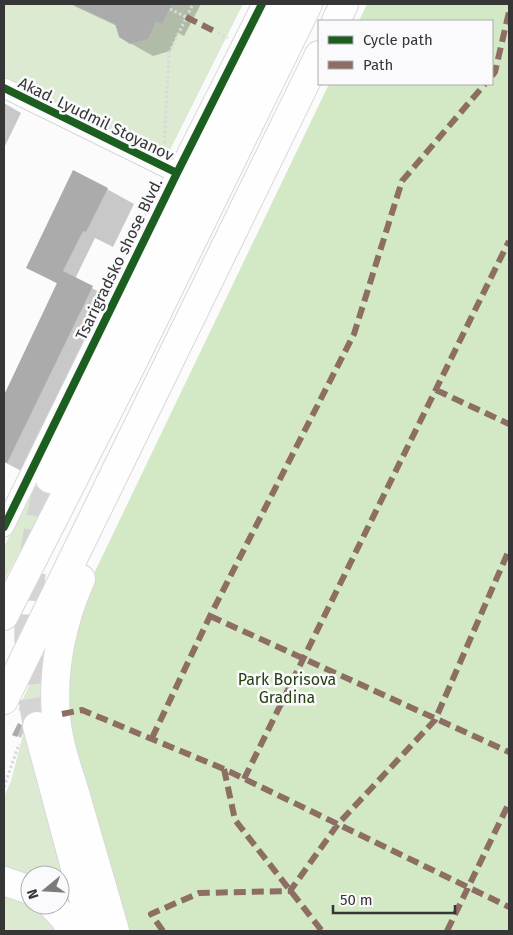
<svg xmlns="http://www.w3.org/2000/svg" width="513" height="935" viewBox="0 0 513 935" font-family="'Fira Sans',sans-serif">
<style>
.green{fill:#dcead2}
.forest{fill:#d3e9c5}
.shadow{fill:#0003}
.building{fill:#ababab}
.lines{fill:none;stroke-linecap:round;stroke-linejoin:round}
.highway-tunnel{stroke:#d4d4d4;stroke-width:28;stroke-dasharray:28 14;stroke-linecap:butt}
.minor-casing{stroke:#d8d8d8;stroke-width:21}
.highway-casing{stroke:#d8d8d8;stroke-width:30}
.path{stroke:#d9d9d9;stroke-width:3;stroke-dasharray:2.5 2.5;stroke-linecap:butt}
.minor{stroke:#fefefe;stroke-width:19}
.highway{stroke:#fefefe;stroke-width:28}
.quiet{stroke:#8d6e63;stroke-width:6;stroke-dasharray:12 6;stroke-linecap:butt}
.cycleway-casing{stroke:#fafafc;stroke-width:11}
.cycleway{stroke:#1b5e20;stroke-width:8}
.labels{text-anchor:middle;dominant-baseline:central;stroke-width:5;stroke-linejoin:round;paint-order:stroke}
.street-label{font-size:16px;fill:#363636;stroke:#fafafc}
.park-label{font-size:16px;fill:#274012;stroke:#fafafc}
</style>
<rect width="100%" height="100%" fill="#fbfbfb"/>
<path class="green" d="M4,4h68l43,20 4,13 11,7 18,-5 8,-17 6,2 10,-20h71l-79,158 -160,-75z
M39,474l19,8 -54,99v-34z
M47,645l1,69 -18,2 -12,-6z
M24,731l58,200 -22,-32v-24h-30v4l-26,-8v-74l7,-16z
M4,891l26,10v4l10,2 20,24h-56z"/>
<path class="forest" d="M367,4h142v927h-384l-57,-204 -4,-33 11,-81 254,-529h163v-63h-133z"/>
<path class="shadow" d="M70,4h131l-17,32 -6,-3 -8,18 -17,5 -23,-13 -13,-17z
M4,103l17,10 -17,35z
M107,189l27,15 -21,43 -18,-9 -20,41 39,21 -85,175 -25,-13v-64l54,-114 -31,-17z
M18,725l7,3 -4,10 -7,-4z"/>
<path class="building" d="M72,4h100l-10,20 -6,-2 -8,17 -18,5 -11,-7 -4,-13z
M73,170l35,18 -22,44 -3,-1 -20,40 30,15 -86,177 -3,-1v-67l53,-112 -31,-15z
M18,723l4,2 -5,12 -5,-2z"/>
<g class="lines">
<path class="highway-tunnel" d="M37,726c-16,-80 -9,-169 13,-247"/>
<g class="minor-casing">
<path id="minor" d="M4,88l173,85
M4,527l173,-354 85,-169"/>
</g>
<g class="highway-casing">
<path id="highway" d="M336,21l8,-17
M50,479l215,-441 24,-34
M81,579c-19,42 -29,91 -25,137 2,27 12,54 20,80 13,45 26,90 39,135
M4,616l129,-254 175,-358
M4,700l315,-645
M37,726l55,205
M4,881l26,9
M52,905l13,14 6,12"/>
</g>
<path class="path" d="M170,9l16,8
M218,33l10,5
M164,148l5,-95 24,-49
M4,787l15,-43"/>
<use href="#minor" class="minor"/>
<use href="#highway" class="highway"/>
<path class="quiet" d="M186,17l32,16
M492,76l3,-4 14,-60
M436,390l73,34
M210,616l299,136
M62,714l20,-4 142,59 285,138
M152,738l58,-122 144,-282 48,-153 83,-97
M224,769l11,51 87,111
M244,779l265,-538
M163,931l-12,-17 48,-21 91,-2 48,-67 97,-104 74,-170
M447,931l62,-128"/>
<g class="cycleway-casing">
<path id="cycleway" d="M4,88l173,85
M4,527l173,-354 85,-169"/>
</g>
<use href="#cycleway" class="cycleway"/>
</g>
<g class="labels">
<g class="street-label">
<text transform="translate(96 119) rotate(26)">Akad. Lyudmil Stoyanov</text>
<text transform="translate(119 259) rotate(-64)">Tsarigradsko shose Blvd.</text>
</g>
<g class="park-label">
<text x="287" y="679">Park Borisova<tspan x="287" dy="18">Gradina</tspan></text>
</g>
</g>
<rect width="513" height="935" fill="none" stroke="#363636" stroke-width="10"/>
<rect x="318" y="20" width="175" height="65" fill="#fafafc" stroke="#acacad"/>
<rect x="328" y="36" width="25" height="8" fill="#1b5e20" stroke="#acacad"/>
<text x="363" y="45" font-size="15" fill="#363636">Cycle path</text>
<rect x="328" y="61" width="25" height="8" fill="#8d6e63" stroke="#acacad"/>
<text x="363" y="70" font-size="15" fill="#363636">Path</text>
<g transform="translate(45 890) rotate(252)"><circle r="24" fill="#fafafc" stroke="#acacad"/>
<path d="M0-4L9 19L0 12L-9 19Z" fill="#7b7b7b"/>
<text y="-8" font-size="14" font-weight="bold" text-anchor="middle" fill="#363636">N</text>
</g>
<path d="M333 905v8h122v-8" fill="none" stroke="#363636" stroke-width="2.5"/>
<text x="340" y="905" font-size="15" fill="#363636" stroke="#fafafc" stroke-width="4" paint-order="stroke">50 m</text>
</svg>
